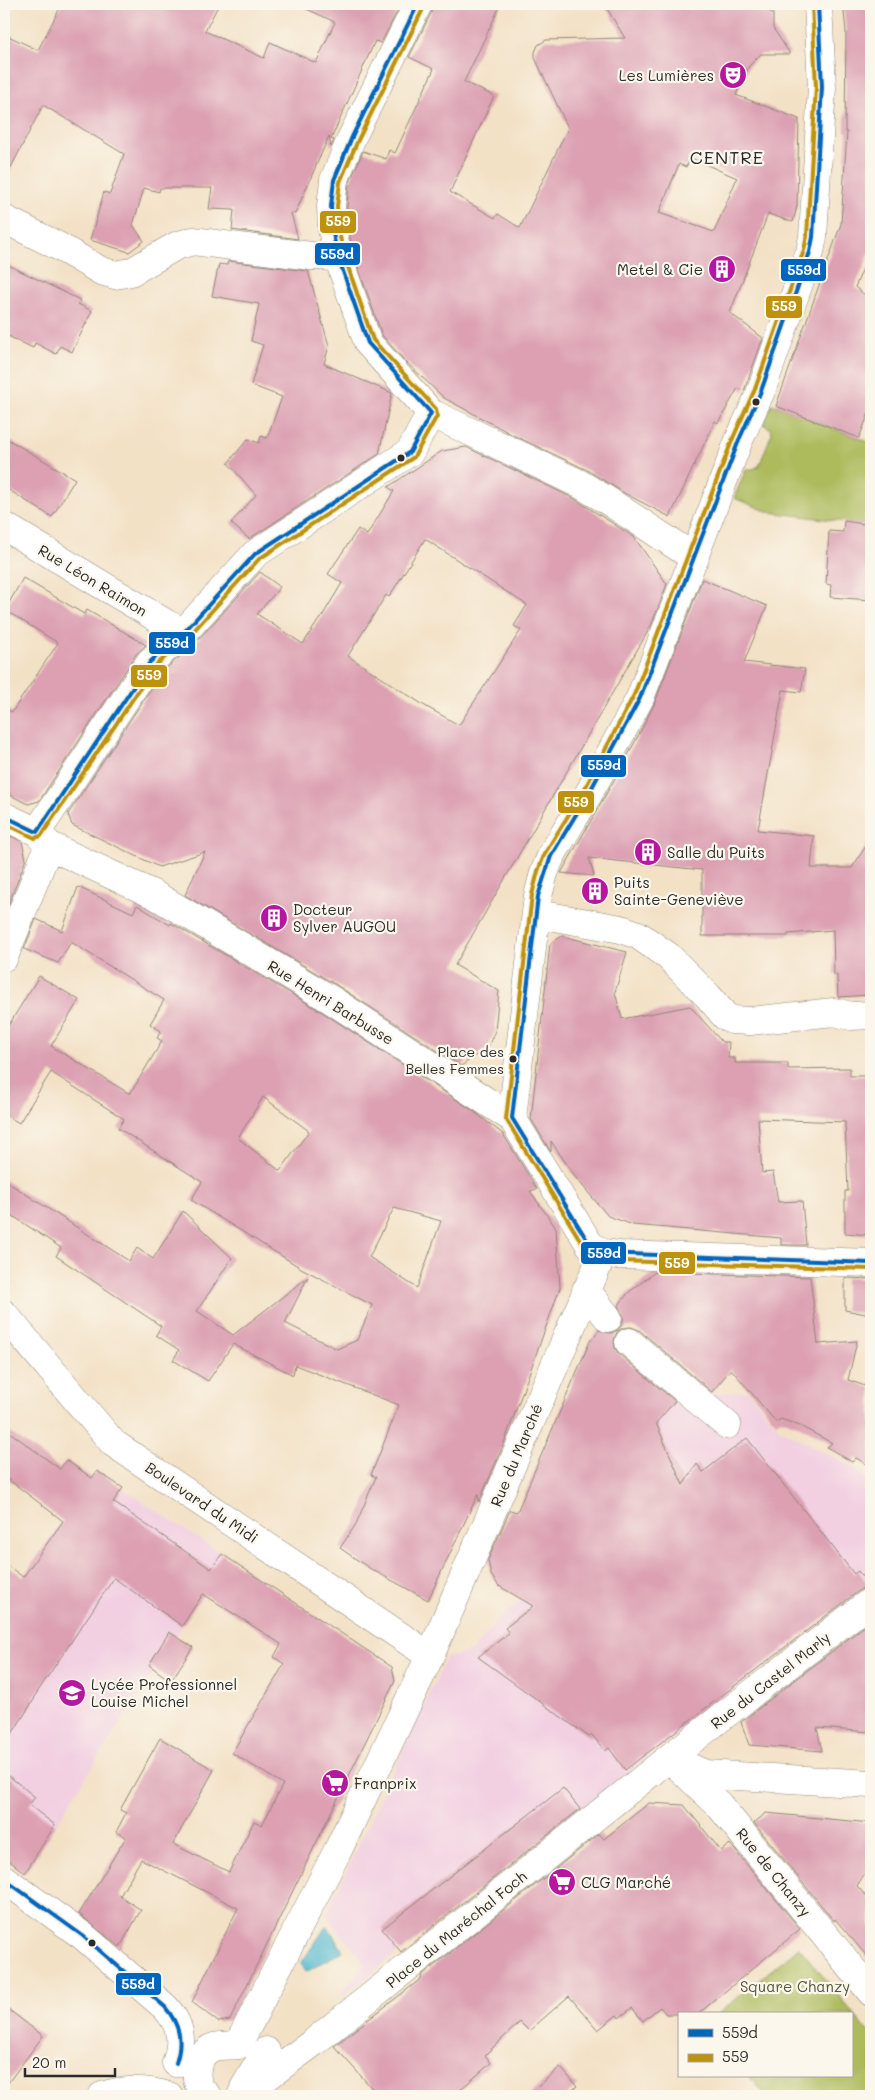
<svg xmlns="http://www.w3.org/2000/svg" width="875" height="2100" viewBox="0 0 875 2100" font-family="Mali,sans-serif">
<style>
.built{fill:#f2cfe1}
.green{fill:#adbb5d;stroke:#6c7344}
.water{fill:#4fb8cd;stroke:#3d727c}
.building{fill:#dca0b2;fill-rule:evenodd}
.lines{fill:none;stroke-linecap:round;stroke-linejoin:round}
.minor-casing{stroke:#8f8678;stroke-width:29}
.major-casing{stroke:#8f8678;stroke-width:29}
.minor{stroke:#fff;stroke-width:28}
.major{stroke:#fff;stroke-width:28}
.bus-1-casing{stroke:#fbf7ec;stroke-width:8}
.bus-2-casing{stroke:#fbf7ec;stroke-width:8}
.bus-1{stroke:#0065bd;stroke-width:4}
.bus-2{stroke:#bf920d;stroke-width:4}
.bus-dot{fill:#2b2b2b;stroke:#fbf7ec;stroke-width:2}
.labels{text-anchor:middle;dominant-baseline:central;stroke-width:4.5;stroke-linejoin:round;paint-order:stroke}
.bus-label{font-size:14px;fill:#2b2b2b;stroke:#fbf7ec;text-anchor:end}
.poi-label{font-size:15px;fill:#2b2b2b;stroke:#fbf7ec;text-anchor:start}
.street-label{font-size:15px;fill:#2b2b2b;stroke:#fbf7ec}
.park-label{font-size:15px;fill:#52563a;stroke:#fbf7ec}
.quarter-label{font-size:18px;letter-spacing:1px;fill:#2b2b2b;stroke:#fbf7ec}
.line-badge{stroke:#fbf7ec;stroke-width:2}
.badge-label{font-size:14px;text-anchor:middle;font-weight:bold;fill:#fff}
</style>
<rect width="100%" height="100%" fill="#fbf7ec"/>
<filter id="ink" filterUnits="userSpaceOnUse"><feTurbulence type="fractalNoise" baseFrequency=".02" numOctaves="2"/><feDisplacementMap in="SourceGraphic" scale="10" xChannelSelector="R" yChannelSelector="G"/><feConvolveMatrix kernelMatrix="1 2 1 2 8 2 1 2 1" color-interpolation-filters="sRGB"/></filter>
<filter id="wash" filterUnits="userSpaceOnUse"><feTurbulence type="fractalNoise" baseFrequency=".0096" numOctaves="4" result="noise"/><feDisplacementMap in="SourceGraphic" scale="20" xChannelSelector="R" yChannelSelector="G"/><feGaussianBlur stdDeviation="1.12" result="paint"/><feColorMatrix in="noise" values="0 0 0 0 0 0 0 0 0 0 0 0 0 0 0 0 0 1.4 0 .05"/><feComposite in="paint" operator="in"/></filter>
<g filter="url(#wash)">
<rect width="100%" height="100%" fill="#f3e1c6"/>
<path class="built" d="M693,1378l10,6 8,10 36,-3 33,38 76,40 15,15v98l-535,419 29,-37 -39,-49 120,-257 26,-7 25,-30 126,-106 44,-73 -16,-13z
M97,1471l129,86 -201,316 -21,-16v-252z"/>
<path class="green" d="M772,404l99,39v82l-102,-13 -35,-14 12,-29h7l6,-3 13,-33 -2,-5 -6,-3z
M799,1947l72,88v61h-105l-17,-20h102v-62h-133z"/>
<path class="water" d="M327,1925l16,26 -37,21 -5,-9z"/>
<g id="blocks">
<path class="building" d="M62,4h157l-14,27 59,27 6,-16 46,21 19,-41 -39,-18h105l-20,39 -6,-2 -44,98 3,1 -3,7 -2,-11 -34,78 -4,-1 7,26 -66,-9 2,-20 -25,-1 3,-21h-52l-1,4 -15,-4 -11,37 11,16 -15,11 -39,-12 14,-48 6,2 14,-40 -81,-49 -39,76v-147l34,16z
M434,4h67l-37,78 30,14 -44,96 45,26 3,-4 22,14 48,-100 -33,-70v-6l3,-7 8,-5 79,-2 -21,-34h165l-2,6 6,3v15l17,26h-29l-12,12 -13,29 63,24 -2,87 -4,16 -25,-8 -38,99 33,25 -19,53 -6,-3 -20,35 -3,-2 -45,96 -44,-23 -39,-24 -72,-34 -71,-38 -40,-38 -22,-25 -29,-82 -5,-26 -1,-20 2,-23 14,-33 23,8 3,-9 6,3 39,-84 -25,-12 23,-46zM691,158l46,20 -23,54 -55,-19 20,-49 7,3z
M843,4h28v246l-16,37 16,13v108l-12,30 -83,-32 65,-182 6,-92 -2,-1 1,-101z
M228,261l80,10 21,75 -5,18 68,29 -13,61 -130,85 -18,-16 25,-28 -28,-32 20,-24 11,4 2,-7 6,2 15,-41 -31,-12 12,-40 -12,-4 8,-37 -47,-8 7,-32 8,1z
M4,263l76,37 -2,4 14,7 -20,41 -12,-6 -4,8 -21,-11 -2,5 -29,-14z
M4,437l71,42 -23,38 -48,-30z
M466,447l107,51 61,39 33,47 -16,42 -196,339 44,26 -4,40 -7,16 -27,19 -123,-80 -153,-91 20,-43 -46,15 -87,-42 -4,-11 94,-142 33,-29 65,-71 20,15 -23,27 46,30 17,-26h1l21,-35 -14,-9 30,-45 9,6 27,-44 -6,-4 54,-36zM425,539l102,66 -13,21 7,4 -62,95 -34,-19 -77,-50 38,-61 3,2z
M844,521l27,4v75l-41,-3 1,-12 -5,-1 3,-53 14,1z
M23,578l61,36 3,-4 59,35 -9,8 -98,148 -11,3 -24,-12v-84l8,4 46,-69 -53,-33z
M702,579l65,27 -23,56 61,7 -4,23 -18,-2 -25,140 56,6 -3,32h41l19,-30v157l-33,2 -1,-22h-3l-1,-45 -45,4v2h-86v-66l-113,-12 5,18 -33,-3 64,-112 29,-56z
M4,833l18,9 4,17 -22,57z
M78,887l55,26 4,-8 33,20 1,-2 151,89 150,98 31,24 34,55 -7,2 26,37 4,60 -57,158 -24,56 -1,-8 -50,106 -59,-32 -29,-20 16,-24 20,-47 -5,-2 28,-70 -104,-40 -2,10 -60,-31 -25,37 -35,-21 6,-10 -23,-15 5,-9 -105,-70 5,-8 -57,-38v-30l125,81 8,-13 16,11 30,-48 49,47 -35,53 36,24 75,-58 -23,46 52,26 20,-9 15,-35 -71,-37 -110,-68 11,-18 -84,-54 6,-9 -73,-47 -32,51 -15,-9v-81l35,-57 40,24 -28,46 79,48 32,-53 -5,-3 4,-7 -11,-7 14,-24 -93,-58 -13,21 -34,-14 12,-30 26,12zM263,1097l46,34 -29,40 -42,-33zM394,1208l47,13 -24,67 -48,-31z
M562,936l65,16 -12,40 7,27 68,-13 32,36h7l-1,16h7v5h53v6l62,-1v8h21v159l-26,-2v-42h3l-3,-69 -87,-3 4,54 11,-1 5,30 24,-1 4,44h-25v-7l-148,-13 -25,-9 -32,-38 -25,-37v11l-20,-33 19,-175z
M655,1272l155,5 8,67 39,-3 -9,39 23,8v79l-15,-9 -4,4 -25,-15 5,-4 -32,-17 -19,-7 -5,3 -45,-53 -19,23 -73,-62 -8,-3 -8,1 -6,4 -3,8 1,8 4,6 56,47 -19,22 27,62 14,-21 6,8 44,-34 107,136 4,-3 11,15 -8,3 -236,181 -16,-22 -4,3 -13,-16 -3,2 -111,-80 31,-24 -4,-5 28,-22 -34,-20 -8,-11 -3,-15 22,-50 7,2 73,-171 9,-11 11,3 8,-3 5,-7v-7l-5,-10 10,-13z
M845,1278l26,1v36l-26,-5z
M4,1428l56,41 6,-9 26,18 5,-7 26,17 -10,14 98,67 11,-15 170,113 3,14 -165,339 -12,2 -26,-20 46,-94 -97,-49 -21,37 21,14 -21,37 -41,-33 47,-77 -10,-5 10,-19 -6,-3 40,-72 54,32 -41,74 56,28 25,-51 8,4 21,-41 -51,-31 52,-89 -10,-7 7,-13 -78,-50 -21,32 -68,-48 -80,119 1,1 -31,48v-183l19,14 40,-56 -59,-45z
M871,1621v111l-54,-4 5,23 -73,-6 -8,-23z
M169,1632l24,15 -22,34 -22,-16z
M4,1772l31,25 -6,8 26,20 -30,48 -21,-16z
M563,1788l17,21 -179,143 -19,-23z
M649,1803l35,2 37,46 9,-7 70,85 -102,85h-32l-6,-7 -17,14 -11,-13 -13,10 -2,-3 -19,15 -29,-34 -40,35 -9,-9 -35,33 6,8 -38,33h-74l-45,-50 88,-68 -1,-2 178,-142 5,5z
M766,1813l105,10v40l-14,23 14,15v60l-36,-42 -1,2 -80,-98z
M4,2006l39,30 -39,52z
M560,2067l17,19 -11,10h-38z"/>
</g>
</g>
<g filter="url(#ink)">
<use href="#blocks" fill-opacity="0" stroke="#8f8678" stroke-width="1"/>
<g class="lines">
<g class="minor-casing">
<path id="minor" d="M418,4l-66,133 -18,43 -3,26 1,23 6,28 30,86 63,70 149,71 25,15 90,59
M4,219l56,28 41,24 14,4 16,-3 45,-26 17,-5 118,15 27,1
M4,526l163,98 17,8
M4,816l33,16 12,13 18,9 88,41 175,104 182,119 78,127 13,8 16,2 252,8
M37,832l113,-170 34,-30 71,-78 155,-102 21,-39
M538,914l83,15 17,6 30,21 40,40 17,20 7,4 18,1 84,-9 17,4 20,-1
M4,957l45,-112
M512,1118l26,-222 6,-23 7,-17 38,-63 51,-95 99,-258 22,-49 49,-139 3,-15 9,-150 -4,-83
M586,1290l22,28
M4,1314l109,129 317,213
M629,1342l98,83
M669,1758l50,47 152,187
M680,1763l25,11 166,10
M4,1879l79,57 82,71c16,17 19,34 11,56
M244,2088l22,-37
M208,2096c-17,-10 -15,-42 6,-49 7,-2 16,-1 24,-2l101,-197 91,-192 173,-403
M241,2096l73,-54 355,-284 202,-157"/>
</g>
<g class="major-casing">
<path id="major" d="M102,2096c23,-8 44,-6 67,0"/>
</g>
<use href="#minor" class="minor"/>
<use href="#major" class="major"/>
<g class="bus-1-casing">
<path id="bus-1" d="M818,4l4,83 -9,150 -3,15 -49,139 -22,49 -99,258 -51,95 -38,63 -13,40 -26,222 78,127 13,8 268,10
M4,816l33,16 113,-170 34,-30 71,-78 155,-102 21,-39 -63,-70 -30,-86 -6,-28 -1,-23 3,-26 18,-43 66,-133
M4,1879l79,57 82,71c15,18 18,34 11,56"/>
</g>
<g class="bus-2-casing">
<path id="bus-2" d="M812,4l4,83 -9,149 -3,14 -49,139 -22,49 -99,257 -50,95 -39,63 -7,18 -6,24 -26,224 79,129 16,11 18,2 252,8
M4,823l31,15 6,-2 114,-170 34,-30 70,-77 155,-102 23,-41 -1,-7 -63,-69 -29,-85 -6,-27 -1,-22 3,-24 18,-42 66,-133"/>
</g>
<use href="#bus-1" class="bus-1"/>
<use href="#bus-2" class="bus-2"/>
</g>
</g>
<defs>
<g id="theatre-disc" transform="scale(1.4375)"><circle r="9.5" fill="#b5179e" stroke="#fbf7ec"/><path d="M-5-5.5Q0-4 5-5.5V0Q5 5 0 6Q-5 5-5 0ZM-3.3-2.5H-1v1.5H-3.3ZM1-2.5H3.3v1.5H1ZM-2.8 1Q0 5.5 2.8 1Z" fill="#fff"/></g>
<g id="building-disc" transform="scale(1.4375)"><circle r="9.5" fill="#b5179e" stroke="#fbf7ec"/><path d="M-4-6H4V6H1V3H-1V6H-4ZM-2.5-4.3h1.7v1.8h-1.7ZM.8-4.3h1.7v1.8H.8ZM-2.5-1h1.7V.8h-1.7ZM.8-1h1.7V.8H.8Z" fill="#fff"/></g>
<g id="school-disc" transform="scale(1.4375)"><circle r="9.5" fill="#b5179e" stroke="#fbf7ec"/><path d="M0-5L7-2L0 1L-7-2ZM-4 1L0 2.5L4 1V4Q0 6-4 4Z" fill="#fff"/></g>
<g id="supermarket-disc" transform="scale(1.4375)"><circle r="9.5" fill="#b5179e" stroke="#fbf7ec"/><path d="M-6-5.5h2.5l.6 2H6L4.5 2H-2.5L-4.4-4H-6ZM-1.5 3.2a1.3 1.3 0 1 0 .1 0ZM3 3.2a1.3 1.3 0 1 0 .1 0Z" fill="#fff"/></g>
</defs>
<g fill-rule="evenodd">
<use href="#theatre-disc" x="733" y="75"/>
<use href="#building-disc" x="722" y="269"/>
<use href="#building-disc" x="648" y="852"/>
<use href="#building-disc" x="595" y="891"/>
<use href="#building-disc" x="274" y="918"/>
<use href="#school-disc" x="72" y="1693"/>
<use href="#supermarket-disc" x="335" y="1783"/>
<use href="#supermarket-disc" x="562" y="1882"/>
</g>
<g class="bus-dot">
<circle cx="756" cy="402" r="4.5"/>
<circle cx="401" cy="458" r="4.5"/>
<circle cx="513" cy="1059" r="4.5"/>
<circle cx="92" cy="1943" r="4.5"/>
</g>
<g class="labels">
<g class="bus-label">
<text x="504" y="1051">Place des<tspan x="504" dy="17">Belles Femmes</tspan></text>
</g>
<g class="poi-label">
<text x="714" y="75" text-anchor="end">Les Lumières</text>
<text x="703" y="269" text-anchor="end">Metel &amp; Cie</text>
<text x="667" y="852">Salle du Puits</text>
<text x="614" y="882">Puits<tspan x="614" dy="17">Sainte-Geneviève</tspan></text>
<text x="293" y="909">Docteur<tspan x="293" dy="17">Sylver AUGOU</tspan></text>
<text x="91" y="1684">Lycée Professionnel<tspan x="91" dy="17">Louise Michel</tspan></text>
<text x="354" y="1783">Franprix</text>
<text x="581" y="1882">CLG Marché</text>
</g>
<g class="street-label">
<text transform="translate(93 580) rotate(31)">Rue Léon Raimon</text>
<text transform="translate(331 1002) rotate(32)">Rue Henri Barbusse</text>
<text transform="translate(516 1455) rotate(-67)">Rue du Marché</text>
<text transform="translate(202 1502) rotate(34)">Boulevard du Midi</text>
<text transform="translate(770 1680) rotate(-38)">Rue du Castel Marly</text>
<text transform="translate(774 1872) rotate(51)">Rue de Chanzy</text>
<text transform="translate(456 1929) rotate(-39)">Place du Maréchal Foch</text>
</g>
<g class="park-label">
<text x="795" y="1986">Square Chanzy</text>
</g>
<g class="quarter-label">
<text x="727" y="157">CENTRE</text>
</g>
</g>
<g class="line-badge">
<rect x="319" y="210" width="38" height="24" rx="5" fill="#bf920d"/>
<rect x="314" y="242" width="47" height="24" rx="5" fill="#0065bd"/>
<rect x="780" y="258" width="47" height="24" rx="5" fill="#0065bd"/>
<rect x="765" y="295" width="38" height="24" rx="5" fill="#bf920d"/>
<rect x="148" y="631" width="48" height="24" rx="5" fill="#0065bd"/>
<rect x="130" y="664" width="38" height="24" rx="5" fill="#bf920d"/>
<rect x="580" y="754" width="47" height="24" rx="5" fill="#0065bd"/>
<rect x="557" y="790" width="38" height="24" rx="5" fill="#bf920d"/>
<rect x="580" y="1241" width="47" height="24" rx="5" fill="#0065bd"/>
<rect x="658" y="1251" width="38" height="24" rx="5" fill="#bf920d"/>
<rect x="115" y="1972" width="47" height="24" rx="5" fill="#0065bd"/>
</g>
<g class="badge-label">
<text x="338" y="226">559</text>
<text x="337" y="259">559d</text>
<text x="804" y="275">559d</text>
<text x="784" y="311">559</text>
<text x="172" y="648">559d</text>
<text x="149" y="680">559</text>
<text x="604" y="770">559d</text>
<text x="576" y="807">559</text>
<text x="604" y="1258">559d</text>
<text x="677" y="1268">559</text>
<text x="138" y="1989">559d</text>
</g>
<rect width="875" height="2100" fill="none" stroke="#fbf7ec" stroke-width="20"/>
<rect x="678" y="2012" width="175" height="65" fill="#fbf7ec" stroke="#a8a59f"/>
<rect x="688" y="2029" width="25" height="8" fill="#0065bd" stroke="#a8a59f"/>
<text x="722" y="2038" font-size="15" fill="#2b2b2b">559d</text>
<rect x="688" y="2054" width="25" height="8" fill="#bf920d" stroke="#a8a59f"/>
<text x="722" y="2062" font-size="15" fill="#2b2b2b">559</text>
<path d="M25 2068v8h90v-8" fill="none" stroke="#2b2b2b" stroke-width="2.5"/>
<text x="32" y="2068" font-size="15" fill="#2b2b2b" stroke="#fbf7ec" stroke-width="4" paint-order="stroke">20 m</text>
</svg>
